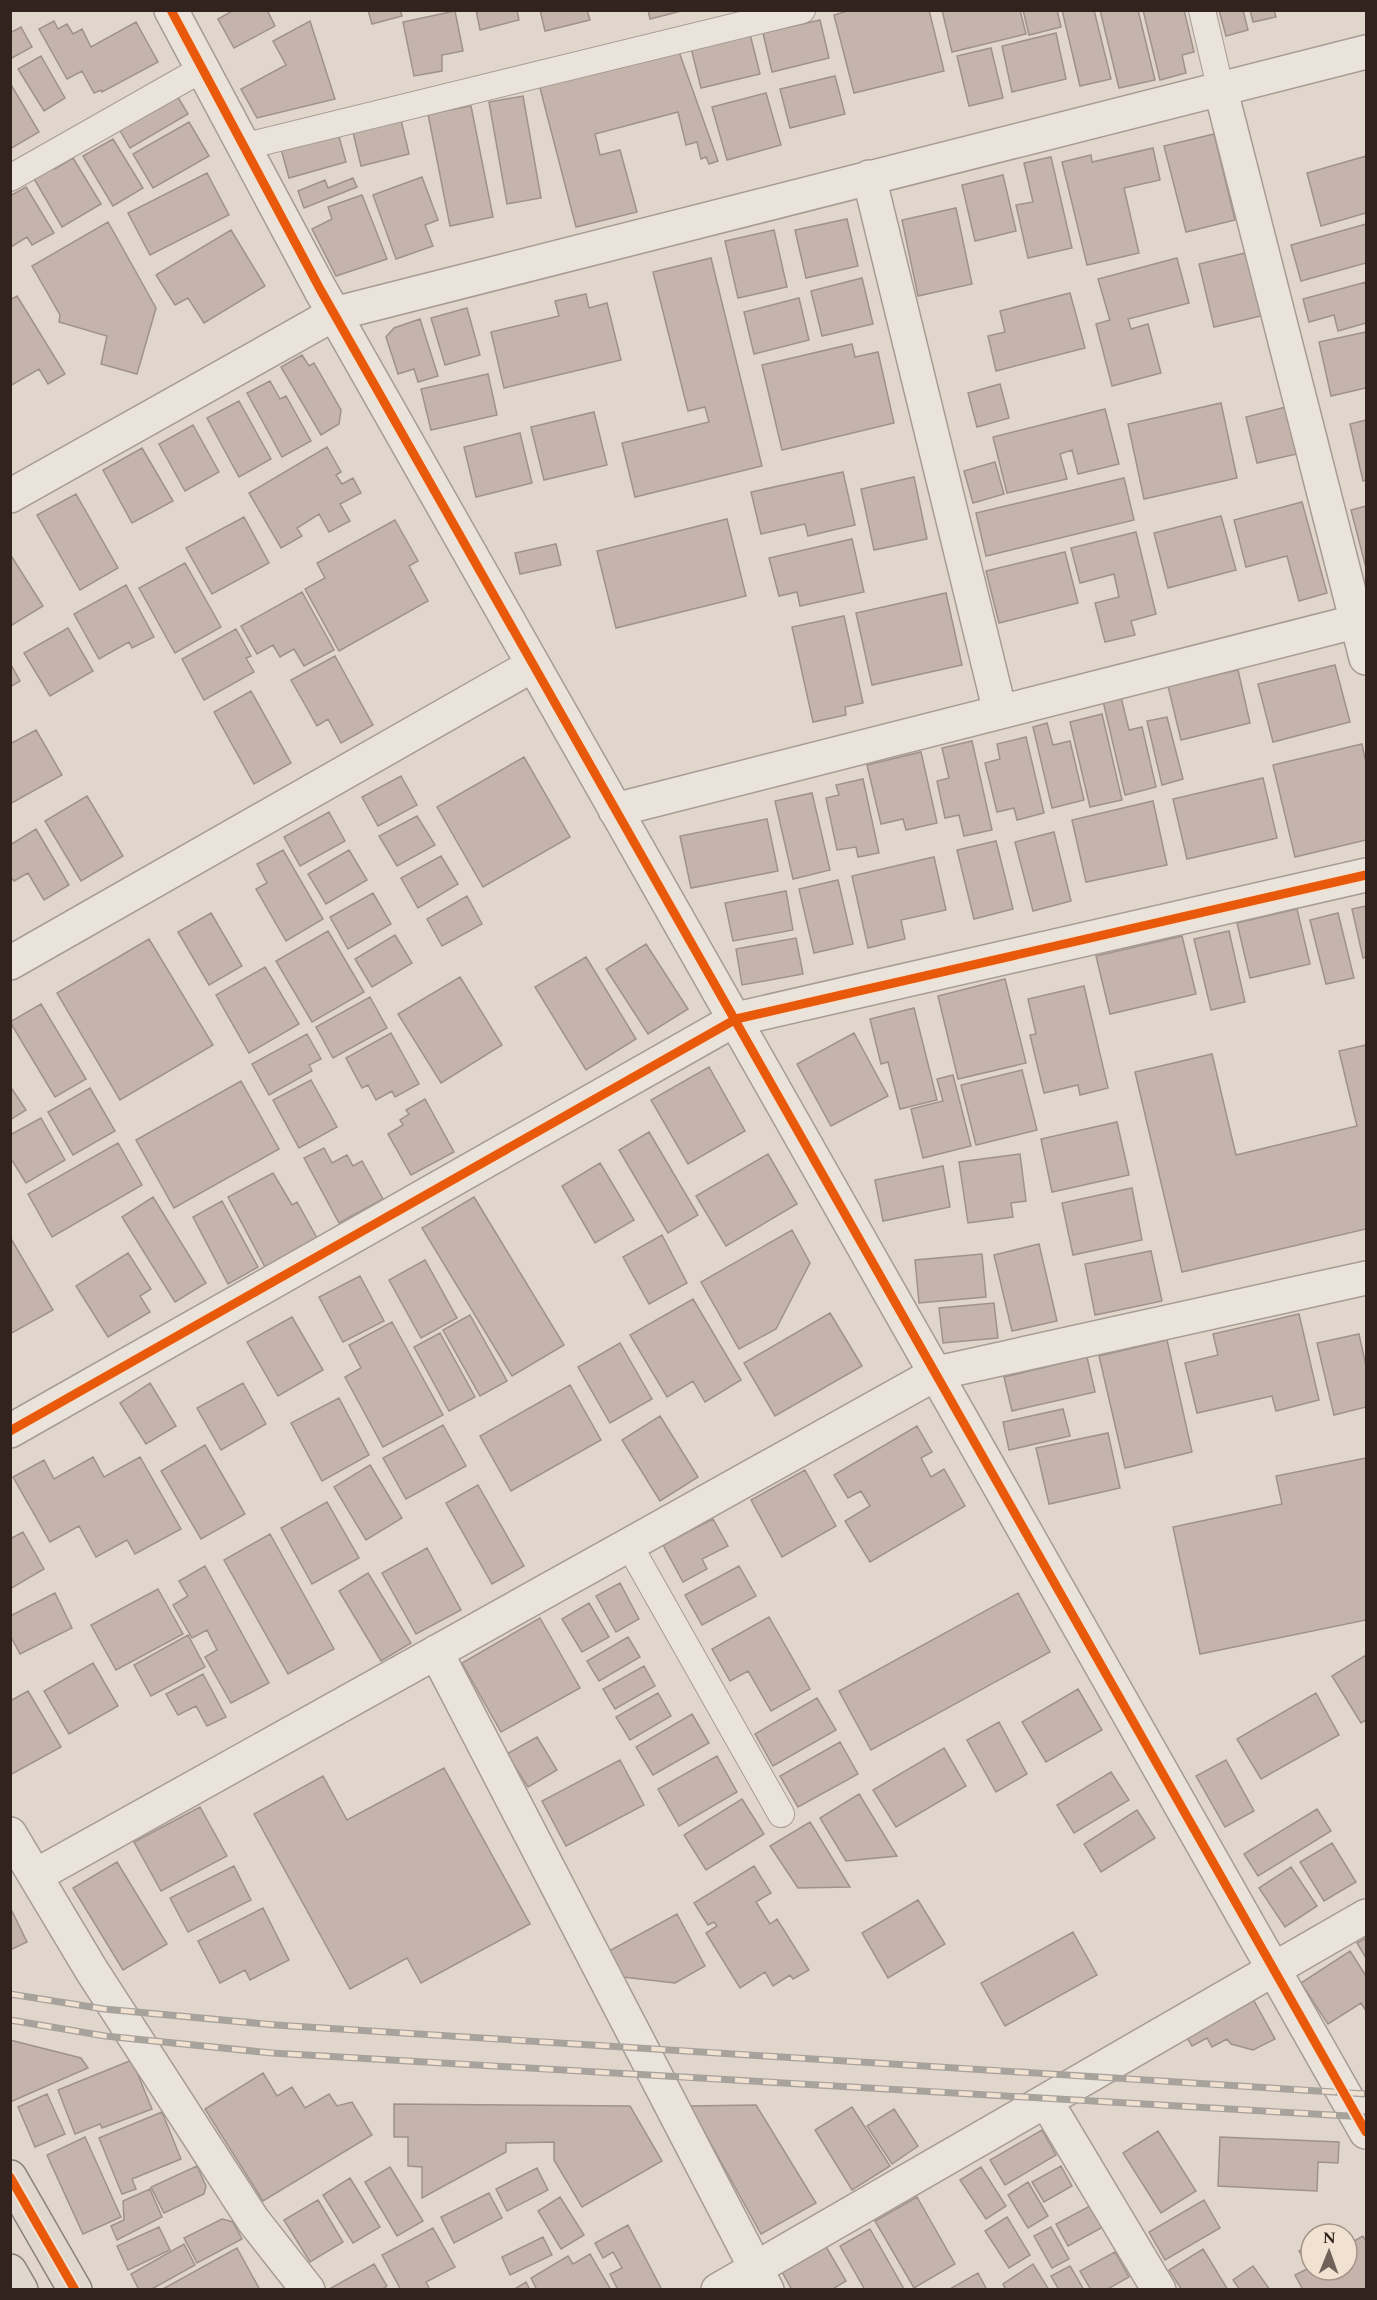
<svg xmlns="http://www.w3.org/2000/svg" width="1377" height="2300" viewBox="0 0 1377 2300" font-family="Spectral,serif">
<style>
.building{fill:#c4b4ac;stroke:#a0928b;stroke-width:1.5}
.lines{fill:none;stroke-linecap:round;stroke-linejoin:round}
.lane-casing{stroke:#a69c94;stroke-width:28}
.street-casing{stroke:#a69c94;stroke-width:36}
.primary-casing{stroke:#8b817b;stroke-width:36}
.lane{stroke:#eae3dc;stroke-width:26}
.street{stroke:#eae3dc;stroke-width:33}
.primary{stroke:#e0d7ce;stroke-width:33}
.rail-casing{stroke:#a8a29d;stroke-width:7}
.rail{stroke:#f1e1d1;stroke-width:4.5;stroke-dasharray:14;stroke-linecap:butt}
.cycleway-casing{stroke:#f1e1d1;stroke-width:13}
.cycleway{stroke:#e8590c;stroke-width:9}
</style>
<rect width="100%" height="100%" fill="#e1d6cb"/>
<path class="building" d="M234,10h33l8,16 -41,22 -16,-29z
M368,10h32l2,6 -30,8z
M476,10h41l2,10 -39,10z
M540,10h47l3,10 -45,11z
M648,10h37l-35,9z
M851,10h78l15,61 -90,22 -20,-78z
M942,10h78l6,24 -74,18z
M1023,10h34l4,17 -32,8z
M1062,10h32l17,69 -31,7z
M1100,10h38l17,70 -36,8z
M1143,10h41l10,42 -12,3 4,18 -26,7z
M1219,10h24l5,20 -22,6z
M1250,10h24l2,7 -23,5z
M455,11l8,40 -21,4v16l-28,5 -11,-54z
M820,20l9,38 -57,14 -9,-39z
M54,21l4,8 9,-5 6,10 9,-5 9,18 45,-25 22,40 -56,30 -1,-2 -7,3 -12,-22 -15,8 -28,-50z
M310,21l25,78 -78,19 -16,-29 45,-24 -13,-24z
M21,27l11,20 -22,12v-26z
M1056,33l10,46 -54,13 -10,-46z
M750,34l10,40 -59,14 -10,-40z
M991,48l12,50 -34,8 -12,-50z
M678,49l40,112 -9,3 -3,-7 -5,2 -4,-17 -11,3 -8,-33 -83,22 5,21 20,-5 17,62 -61,15 -37,-143z
M41,56l24,42 -21,13 -26,-42z
M835,76l10,38 -55,14 -10,-39z
M10,83l29,49 -29,17z
M173,89l15,25 -58,34 -15,-26z
M766,93l15,52 -54,15 -15,-53z
M523,96l18,102 -34,6 -18,-102z
M471,106l22,111 -43,9 -22,-112z
M401,120l8,34 -48,12 -8,-34z
M189,122l20,34 -56,32 -20,-34z
M338,133l8,29 -57,16 -8,-29z
M1214,134l21,86 -49,12 -22,-86z
M113,139l30,49 -30,18 -30,-50z
M1153,148l7,32 -36,8 15,65 -52,12 -25,-103 29,-7 1,7z
M1366,156v57l-45,13 -14,-53z
M1051,157l21,91 -44,10 -12,-53 17,-3 -9,-39z
M73,158l28,46 -39,23 -29,-50 20,-12 2,4z
M207,173l22,42 -79,40 -22,-42z
M1003,175l13,56 -41,10 -13,-56z
M422,177l16,43 -13,5 8,21 -37,13 -23,-64z
M353,178l4,9 -53,21 -6,-17 27,-11 3,8z
M26,187l28,46 -22,12 -5,-8 -16,10 -1,-51z
M362,195l25,64 -51,17 -24,-47 20,-10 -4,-12z
M956,208l16,76 -54,12 -16,-76z
M847,219l11,47 -52,12 -11,-48z
M108,222l48,86 -19,66 -36,-10 6,-28 -48,-14 1,-7 -28,-49z
M1366,224v39l-65,18 -10,-36z
M231,230l34,56 -61,37 -16,-25 -13,7 -19,-30z
M774,230l13,57 -49,11 -13,-57z
M1245,253l16,63 -47,11 -15,-63z
M711,258l51,208 -127,31 -13,-54 87,-21 -4,-15 -17,4 -35,-139z
M1177,258l12,45 -61,16 3,10 17,-5 13,49 -49,13 -16,-62 14,-4 -12,-41z
M862,278l11,46 -51,12 -11,-45z
M1366,282v41l-28,8 -4,-16 -25,7 -6,-23z
M1070,293l15,55 -89,23 -8,-35 17,-4 -5,-21z
M586,294l3,14 18,-5 14,57 -117,28 -13,-56 68,-16 -4,-15z
M17,296l48,78 -17,10 -9,-15 -29,17v-86z
M799,298l10,42 -55,14 -10,-42z
M467,308l13,47 -35,10 -14,-47z
M420,319l18,57 -20,6 -4,-13 -16,5 -12,-37 8,-9z
M1366,332v56l-35,8 -12,-54z
M852,344l3,13 23,-5 16,71 -112,27 -20,-85z
M302,355l7,11 5,-3 27,47 -2,14 -18,11 -40,-68z
M488,374l9,41 -66,15 -10,-41z
M270,381l10,18 6,-3 25,45 -29,16 -35,-64z
M1000,384l9,34 -32,9 -9,-34z
M239,401l32,58 -32,18 -32,-59z
M1221,403l16,75 -93,21 -16,-75z
M1286,407l11,47 -40,9 -11,-46z
M1105,409l14,55 -41,10 -6,-24 -12,4 7,25 -60,14 -14,-56z
M594,412l13,53 -63,15 -13,-53z
M1366,420v60l-3,1 -13,-57z
M193,425l26,47 -34,19 -26,-47z
M520,433l12,50 -56,14 -12,-50z
M327,447l14,25 -5,3 6,9 11,-6 8,15 -21,11 10,17 -21,11 -10,-18 -22,14 5,8 -21,12 -32,-55z
M142,448l31,53 -41,22 -29,-53z
M995,462l9,32 -31,9 -9,-32z
M843,472l12,53 -47,11 -3,-12 -44,10 -10,-42z
M914,477l13,62 -53,11 -13,-61z
M1124,478l10,42 -148,36 -10,-43z
M76,494l42,74 -38,22 -43,-75z
M1302,502l25,91 -28,8 -12,-45 -41,11 -12,-47z
M1366,506v62l-15,-58z
M1221,516l15,54 -68,18 -14,-55z
M244,517l25,46 -57,31 -26,-46z
M727,519l19,77 -130,32 -19,-77z
M395,520l23,41 -9,5 19,35 -89,50 -34,-62 20,-11 -8,-15z
M1136,532l20,82 -25,7 4,14 -30,7 -10,-39 24,-6 -5,-23 -34,9 -9,-35z
M852,539l12,53 -64,14 -3,-14 -18,4 -10,-38z
M556,544l5,21 -41,9 -5,-21z
M1065,552l13,51 -79,20 -13,-52z
M10,554l33,52 -31,19 -2,-3z
M185,563l36,64 -46,26 -36,-65z
M126,585l28,52 -22,11 -3,-6 -30,17 -25,-45z
M302,592l32,58 -30,16 -10,-17 -14,8 -7,-12 -16,9 -16,-28z
M946,593l16,72 -90,20 -16,-72z
M844,616l19,87 -18,4 1,8 -33,7 -21,-95z
M68,628l25,43 -43,25 -26,-43z
M236,629l15,27 -5,2 8,14 -50,28 -22,-41z
M335,656l38,69 -32,18 -13,-24 -11,7 -26,-46z
M10,663l10,18 -10,6z
M1335,665l15,57 -77,20 -15,-58z
M1238,670l12,53 -69,17 -13,-54z
M251,691l40,72 -37,21 -40,-72z
M1121,697l8,33 13,-3 14,60 -31,8 -22,-94z
M1102,714l20,86 -32,7 -20,-85z
M1167,717l16,62 -21,6 -15,-64z
M1047,723l6,22 17,-4 14,59 -32,8 -19,-81z
M36,730l26,45 -52,29v-60z
M1026,737l18,76 -27,7 -3,-12 -17,4 -12,-49 15,-4 -3,-15z
M972,741l20,89 -28,6 -5,-21 -14,3 -8,-37 12,-3 -7,-30z
M1362,744l4,19v77l-71,17 -22,-92z
M921,752l16,71 -31,7 -3,-11 -22,5 -14,-59z
M524,757l46,80 -87,50 -46,-80z
M401,776l16,29 -39,21 -16,-29z
M1263,778l14,60 -90,21 -14,-60z
M863,779l16,74 -21,4 -2,-10 -19,3 -11,-52 13,-3 -3,-10z
M812,793l18,77 -37,9 -18,-78z
M87,796l36,60 -42,25 -36,-60z
M1153,801l14,64 -81,17 -14,-62z
M329,812l16,29 -45,25 -16,-29z
M417,816l18,29 -38,21 -18,-30z
M767,819l11,52 -87,17 -11,-52z
M36,829l33,56 -25,15 -16,-27 -14,8 -4,-5v-31z
M1054,832l17,69 -38,10 -18,-69z
M996,841l17,68 -39,10 -17,-69z
M283,850l40,69 -37,22 -30,-52 11,-6 -10,-19z
M349,850l18,30 -41,24 -18,-30z
M441,856l17,28 -40,24 -17,-30z
M934,857l12,53 -45,10 4,19 -37,9 -16,-72z
M838,880l15,64 -39,9 -15,-64z
M786,891l7,39 -60,11 -8,-38z
M373,893l18,31 -43,25 -18,-32z
M467,896l15,28 -40,22 -15,-27z
M1366,906v51l-3,1 -11,-49z
M1297,909l13,55 -60,14 -13,-55z
M211,913l31,53 -33,19 -31,-53z
M1338,913l16,65 -28,6 -16,-64z
M328,931l36,61 -52,30 -36,-61z
M1229,931l16,71 -34,8 -17,-71z
M395,935l17,28 -40,24 -17,-28z
M1182,936l14,58 -86,20 -14,-58z
M796,938l7,36 -61,11 -6,-36z
M149,939l64,106 -93,55 -63,-107z
M646,944l42,65 -40,25 -42,-65z
M586,957l50,82 -50,31 -51,-83z
M265,967l34,57 -50,29 -33,-58z
M460,977l42,68 -61,38 -43,-69z
M1005,979l21,84 -68,16 -20,-83z
M1084,986l24,102 -28,7 -2,-10 -34,8 -14,-58 6,-1 -8,-35z
M370,997l17,31 -54,30 -17,-31z
M41,1004l45,75 -31,18 -45,-75z
M914,1008l23,92 -37,9 -12,-47 -7,2 -11,-45z
M391,1033l28,51 -24,13 -3,-6 -16,9 -8,-15 -6,3 -16,-30z
M854,1033l34,63 -57,30 -34,-62z
M307,1034l14,25 -12,6 3,6 -43,24 -17,-31z
M1366,1045v184l-184,43 -47,-200 77,-18 24,101 121,-29 -18,-75z
M709,1067l36,64 -57,33 -37,-64z
M1022,1070l15,60 -61,15 -15,-60z
M953,1075l18,71 -48,12 -12,-49 32,-8 -6,-22z
M311,1080l26,47 -38,21 -26,-48z
M241,1081l38,68 -105,59 -38,-68z
M10,1086l16,24 -16,10z
M90,1088l25,43 -42,24 -25,-43z
M425,1099l29,53 -43,23 -23,-41 15,-9 -3,-5 9,-6 -3,-4z
M41,1118l24,42 -39,23 -16,-26v-22z
M1117,1122l12,53 -77,17 -11,-53z
M649,1132l49,83 -30,18 -49,-83z
M118,1143l24,42 -90,52 -24,-43z
M324,1148l8,15 15,-8 6,11 9,-5 21,38 -44,24 -35,-65z
M768,1154l29,50 -71,42 -30,-50z
M1020,1154l6,47 -15,2 2,14 -45,6 -9,-61z
M600,1163l34,57 -39,23 -33,-57z
M943,1166l7,41 -67,14 -8,-41z
M273,1173l19,32 5,-3 20,36 -52,29 -37,-70z
M1132,1188l10,52 -69,15 -11,-52z
M153,1197l53,86 -31,19 -53,-85z
M474,1197l90,148 -52,31 -90,-148z
M222,1201l36,66 -30,17 -35,-67z
M792,1230l18,33 -34,66 -37,20 -38,-67z
M662,1235l25,48 -38,21 -26,-47z
M10,1237l43,73 -43,24z
M1039,1244l18,77 -45,10 -18,-76z
M1151,1251l11,50 -67,14 -10,-51z
M128,1253l23,36 -11,7 10,16 -42,25 -32,-51z
M982,1254l4,43 -67,6 -4,-43z
M425,1260l32,58 -36,20 -32,-58z
M360,1276l24,45 -41,21 -24,-45z
M693,1299l48,81 -36,22 -12,-21 -26,16 -37,-62z
M994,1303l4,35 -55,5 -4,-35z
M830,1313l32,53 -87,50 -31,-53z
M1299,1314l20,86 -43,11 -4,-15 -75,17 -12,-50 33,-8 -5,-21z
M470,1315l37,66 -27,15 -37,-66z
M292,1317l31,53 -45,26 -31,-54z
M392,1322l51,93 -60,32 -38,-70 16,-9 -12,-23z
M440,1333l35,64 -26,14 -35,-64z
M1359,1334l7,32v41l-32,8 -17,-72z
M1167,1340l25,112 -67,16 -26,-112z
M620,1343l32,56 -42,24 -32,-56z
M1087,1357l8,35 -83,19 -8,-34z
M150,1383l26,43 -30,18 -26,-41z
M243,1383l23,41 -45,26 -24,-42z
M570,1385l31,55 -90,51 -31,-55z
M339,1398l30,57 -47,26 -31,-58z
M1063,1409l7,27 -61,14 -6,-28z
M660,1416l38,61 -38,24 -38,-61z
M443,1425l23,41 -60,33 -23,-41z
M917,1426l15,26 -11,6 10,19 13,-8 21,37 -95,56 -25,-41 25,-15 -9,-15 -13,7 -14,-23z
M1108,1433l12,55 -71,16 -13,-56z
M205,1445l40,69 -44,25 -40,-68z
M93,1457l11,20 36,-20 41,72 -46,25 -8,-14 -31,17 -17,-31 -29,16 -37,-65 31,-17 10,19z
M1366,1458v162l-166,34 -27,-127 109,-23 -6,-28z
M370,1465l32,53 -36,22 -32,-53z
M805,1470l31,56 -54,31 -31,-57z
M478,1485l46,81 -32,18 -46,-81z
M327,1502l32,56 -47,26 -31,-56z
M713,1519l15,27 -26,13 5,10 -24,13 -20,-37z
M23,1532l21,37 -34,20v-50z
M270,1534l64,115 -46,25 -64,-114z
M427,1548l34,62 -45,24 -34,-61z
M205,1566l64,117 -38,20 -26,-46 12,-7 -10,-20 -15,8 -19,-33 15,-9 -9,-15z
M739,1566l17,30 -54,29 -17,-30z
M368,1573l43,70 -30,18 -42,-70z
M620,1583l19,36 -23,13 -20,-36z
M158,1589l25,45 -67,36 -25,-45z
M55,1593l17,35 -52,26 -10,-19v-19z
M1018,1593l32,59 -179,98 -32,-59z
M589,1603l20,34 -27,15 -20,-33z
M769,1617l41,72 -39,22 -23,-40 -18,10 -18,-32z
M540,1618l40,70 -79,44 -39,-69z
M188,1635l17,32 -54,29 -17,-31z
M628,1637l12,20 -41,24 -12,-20z
M1366,1655v65l-5,3 -29,-47z
M93,1663l25,43 -49,28 -25,-43z
M644,1666l11,20 -40,23 -12,-20z
M203,1674l23,43 -19,9 -11,-20 -18,9 -12,-21z
M1078,1689l24,41 -56,32 -24,-40z
M28,1691l33,56 -51,28v-74z
M658,1693l13,23 -41,24 -14,-23z
M1316,1693l23,42 -78,44 -24,-40z
M817,1698l19,32 -63,36 -18,-32z
M692,1714l17,29 -56,32 -17,-28z
M999,1722l28,52 -31,18 -29,-52z
M537,1737l20,33 -29,17 -21,-33z
M840,1742l18,32 -60,33 -18,-31z
M944,1748l22,38 -70,41 -23,-37z
M717,1756l20,36 -58,34 -21,-37z
M620,1760l24,45 -78,41 -24,-45z
M1226,1760l28,51 -29,16 -29,-51z
M444,1768l86,156 -109,59 -14,-25 -57,31 -96,-175 69,-38 24,44z
M1111,1772l18,28 -55,33 -17,-28z
M859,1794l38,62 -51,5 -26,-43z
M742,1799l22,35 -58,36 -22,-35z
M200,1807l27,49 -66,35 -27,-49z
M1317,1809l14,22 -73,45 -14,-22z
M1137,1810l18,28 -54,34 -17,-28z
M810,1822l40,65 -52,1 -28,-42z
M1332,1843l24,39 -32,19 -24,-39z
M117,1862l50,82 -44,26 -50,-82z
M234,1866l17,34 -63,32 -18,-34z
M754,1866l17,27 -15,9 14,22 7,-5 32,51 -16,9 -3,-4 -17,11 -8,-14 -25,16 -34,-55 11,-7 -3,-4 -6,3 -14,-22z
M1291,1867l26,39 -32,21 -26,-39z
M918,1900l27,44 -57,34 -26,-45z
M10,1907l17,35 -17,8z
M263,1908l26,52 -39,20 -5,-10 -25,13 -22,-42z
M677,1914l28,52 -30,17 -52,-6 -14,-26z
M1073,1932l24,43 -92,51 -24,-43z
M1366,1938v20l-9,-15z
M1350,1951l16,25v35l-5,-8 -33,21 -27,-41z
M1253,1999l22,40 -22,11 -22,-6 -4,-5 -15,8 -5,-9 -15,8 -6,-10z
M10,2040l71,18 7,10 -78,34z
M132,2060l20,49 -50,19 -2,-4 -25,10 -17,-44z
M263,2073l14,23 15,-9 13,21 24,-14 8,12 15,-4 20,33 -109,66 -58,-92z
M47,2094l18,40 -30,13 -17,-40z
M394,2104l236,2 32,55 -80,46 -28,-47v-18l-48,1v9l-84,46v-31l-14,-1v-29h-14z
M756,2105l60,98 -55,31 -71,-128z
M852,2107l38,59 -38,24 -37,-60z
M894,2109l24,37 -26,18 -25,-38z
M162,2112l19,47 -49,20 4,10 -14,5 -23,-56z
M1042,2130l14,25 -51,30 -15,-25z
M1158,2131l38,60 -35,22 -38,-60z
M85,2137l36,80 -38,17 -36,-79z
M1220,2137l119,5 -1,21 -20,-1 -1,29 -99,-5z
M197,2166l9,20 -2,8 -40,19 -13,-26z
M1061,2166l11,20 -28,16 -12,-20z
M390,2167l33,54 -26,15 -32,-54z
M981,2167l25,39 -20,13 -26,-39z
M537,2168l11,22 -41,21 -11,-22z
M350,2178l30,49 -27,16 -30,-48z
M1028,2182l20,34 -20,12 -20,-33z
M150,2189l12,28 -45,23 -6,-14 13,-6 -1,-19z
M489,2193l13,25 -48,25 -13,-26z
M560,2197l24,38 -23,14 -23,-38z
M917,2197l38,67 -41,24 -39,-67z
M318,2200l25,42 -33,20 -26,-42z
M1204,2200l16,28 -55,32 -16,-28z
M1090,2206l13,21 -35,19 -12,-22z
M1007,2217l23,38 -21,13 -24,-37z
M222,2219l11,3 9,17 -45,24 -13,-25z
M628,2225l34,65h-44l-8,-16 12,-6 -9,-16 -10,6 -8,-15z
M159,2227l11,23 -42,20 -11,-24z
M1051,2227l18,32 -17,9 -18,-32z
M433,2228l22,39 -29,15 4,8h-29l-19,-35z
M870,2229l34,60 -39,1 -25,-44z
M1363,2236l3,6v48h-63l-8,-15 14,-7 -10,-17 12,-8v27h36v-25z
M543,2237l9,18 -42,20 -8,-18z
M184,2244l11,21 -45,25h-11l-8,-16z
M825,2245l21,36 -15,9h-39l-11,-20z
M237,2248l23,42h-99z
M1203,2249l25,41h-46l-13,-20z
M1115,2252l14,25 -23,13h-15l-11,-19z
M590,2254l21,36h-74l-6,-12 37,-22 5,8z
M374,2264l13,22 -6,4h-49l-1,-2z
M1033,2264l16,26h-43l-3,-6z
M1070,2266l14,24h-25l-8,-14z
M1253,2266l17,24h-30l-7,-10z
M978,2273l9,17h-39z
M526,2282l4,8h-17z"/>
<g class="lines">
<g class="lane-casing">
<path id="lane" d="M1202,10l19,81
M242,147l560,-137
M10,178l192,-109
M629,1545l152,269"/>
</g>
<g class="street-casing">
<path id="street" d="M171,10l149,279 1046,1843
M1221,91l145,567
M869,177l131,535
M10,496l324,-182 1032,-262
M615,810l751,-191
M10,963l523,-298
M10,1431l726,-412 630,-144
M436,1652l331,638
M10,1834l82,137 161,249 55,70
M35,1876l902,-503 429,-95
M1046,2101l113,189
M718,2290l648,-374"/>
</g>
<g class="primary-casing">
<path id="primary" d="M10,2177l65,113
M10,2271l11,19"/>
</g>
<use href="#lane" class="lane"/>
<use href="#street" class="street"/>
<use href="#primary" class="primary"/>
<g class="rail-casing">
<path id="rail" d="M10,1994l94,15 172,16 1090,69
M10,2020l95,16 167,17 1094,64"/>
</g>
<use href="#rail" class="rail"/>
<g class="cycleway-casing">
<path id="cycleway" d="M171,10l149,279 1046,1843
M10,1431l726,-412 630,-144
M10,2177l65,113"/>
</g>
<use href="#cycleway" class="cycleway"/>
</g>
<rect width="1377" height="2300" fill="none" stroke="#33231e" stroke-width="24"/>
<g transform="translate(1329 2252) rotate(1)"><circle r="28" fill="#f1e1d1" stroke="#a59589" stroke-width="1.5"/>
<path d="M0-4.5L10 22L0 15L-10 22Z" fill="#70625b"/>
<text y="-9" font-size="16" font-weight="bold" text-anchor="middle" fill="#33231e">N</text>
</g>
</svg>
